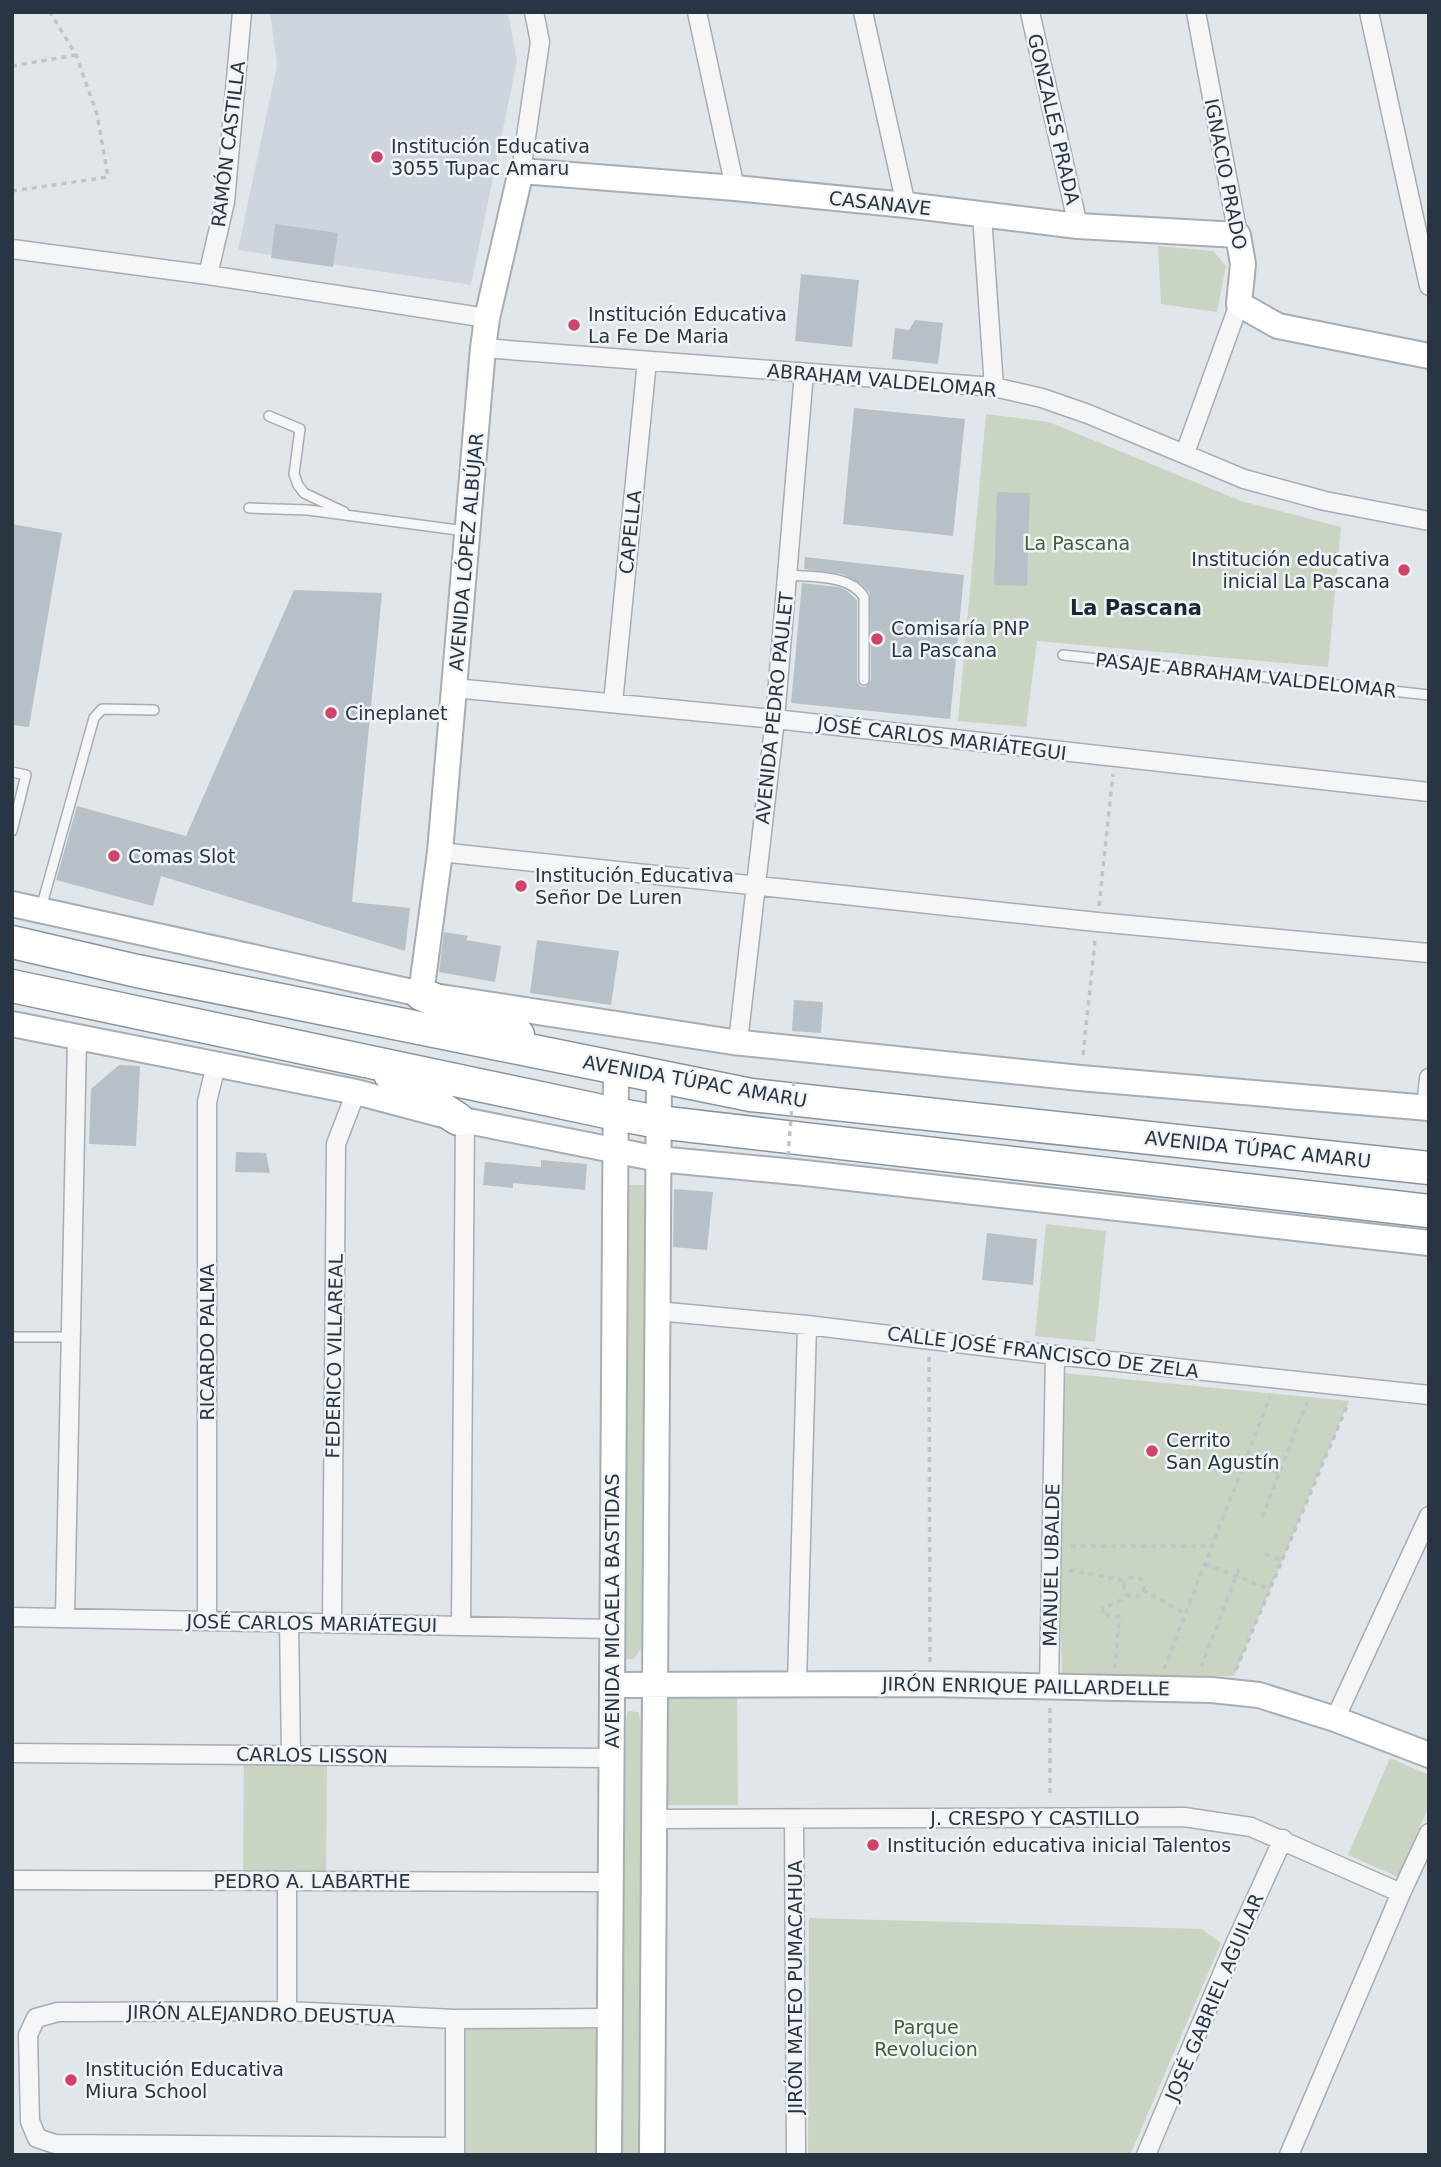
<svg xmlns="http://www.w3.org/2000/svg" width="1441" height="2167" viewBox="0 0 1441 2167" font-family="'DejaVu Sans',sans-serif">
<style>
.built{fill:#cfd5dc}
.green{fill:#c9d4c2}
.building{fill:#b8c0c7}
.lines{fill:none;stroke-linecap:round;stroke-linejoin:round}
.lane-casing{stroke:#a6adb4;stroke-width:12}
.street-casing{stroke:#a6adb4;stroke-width:21}
.secondary-casing{stroke:#a6adb4;stroke-width:28}
.highway-casing{stroke:#8895a1;stroke-width:35}
.path{stroke:#bfc4c9;stroke-width:3.5;stroke-dasharray:5 5;stroke-linecap:butt}
.lane{stroke:#f4f6f8;stroke-width:9}
.street{stroke:#f4f6f8;stroke-width:18}
.secondary{stroke:#fff;stroke-width:24}
.highway{stroke:#fff;stroke-width:32}
.path-bridge{stroke:#bfc4c9;stroke-width:3.5;stroke-dasharray:5 5;stroke-linecap:butt}
.poi-dot{fill:#d14469;stroke:#f1f4f7;stroke-width:2.5}
.labels{text-anchor:middle;dominant-baseline:central;stroke-width:5;stroke-linejoin:round;paint-order:stroke}
.street-label{font-size:19px;fill:#293542;stroke:#f1f4f7}
.poi-label{font-size:19px;fill:#293542;stroke:#f1f4f7;text-anchor:start}
.park-label{font-size:19px;fill:#425e36;stroke:#f1f4f7}
.neighbourhood-label{font-size:21px;font-weight:bold;fill:#1b2633;stroke:#f1f4f7}
</style>
<rect width="100%" height="100%" fill="#e1e6ea"/>
<path class="built" d="M270,12h238l9,49 -46,224 -233,-35 39,-185z"/>
<path class="green" d="M1158,246l55,5 13,15 -9,46 -56,-8z
M986,414l63,8 192,79 100,26 -13,140 -291,-26 -11,86 -68,-6z
M626,1185h23l-7,462 -8,12h-8l-5,-16z
M1046,1224l60,7 -11,111 -60,-6z
M1063,1373l286,28 -115,275h-172l-7,-299z
M657,1691h80l1,114h-80z
M628,1711l10,1 6,20 -5,423h-21l5,-425z
M244,1754l83,1 -1,126 -83,-1z
M1390,1758l39,17v31l-31,71 -50,-22z
M809,1918l393,11 19,14 -91,212h-322z
M610,2018l-1,137h-154v-136z"/>
<path class="building" d="M275,224l63,9 -5,34 -62,-9z
M801,274l58,6 -7,67 -57,-6z
M915,320l28,3 -5,41 -46,-5 3,-31 14,2z
M854,408l111,11 -12,117 -110,-12z
M997,492l33,1 -3,93 -33,-1z
M12,524l50,9 -33,194 -17,-2z
M805,557l159,18 -14,144 -159,-16 11,-120 36,4 8,3 11,10v81l3,5 5,1 6,-7 -1,-87 -9,-9 -19,-10 -38,-5z
M294,590l88,3 -30,309 58,6 -5,43 -244,-75 -8,30 -97,-26 21,-74 109,30z
M444,932l24,4 -2,4 35,6 -6,36 -56,-10z
M537,940l82,11 -8,54 -81,-12z
M794,1000l29,2 -2,31 -29,-2z
M119,1065l21,1 -4,80 -47,-2 2,-55z
M236,1152l30,1 4,20 -35,-1z
M541,1160l46,4 -2,26 -72,-7v5l-30,-3 2,-23 56,5z
M674,1189l39,3 -6,58 -34,-3z
M987,1233l50,6 -4,46 -51,-5z"/>
<g class="lines">
<g class="lane-casing">
<path id="lane" d="M269,416l31,13 -6,45 4,11 6,8 40,19
M249,508l59,2 157,21
M787,575c23,2 63,-1 77,22v83
M1063,655l366,40
M12,772l14,3 -14,56
M41,908l53,-190 8,-9 52,1
M12,1337h59"/>
</g>
<g class="street-casing">
<path id="street" d="M697,12l38,176
M863,12l43,193
M1030,12l48,214
M1196,12l42,223
M1369,12l60,274
M521,171l19,-129 -6,-30
M982,215l12,172
M12,249l196,26 279,43
M208,275l17,-73 17,-190
M483,348l511,39 48,11 46,16 156,65 81,22 104,20
M1185,453l54,-149
M454,688l321,31 654,73
M613,703l34,-342
M440,852l657,70 332,31
M738,1042l37,-323 29,-346
M1426,1108l3,-30
M657,1311l150,14 248,30 374,40
M12,1617l600,12
M65,1617l12,-578
M207,1621v-519l9,-37
M289,1622l2,133
M332,1623l4,-479 20,-52
M461,1626l4,-506
M797,1683l10,-358
M1049,1686l6,-331
M1335,1719l94,-203
M12,1753l599,5
M654,1819l530,-2 67,10 150,66
M794,1819l2,336
M12,1880l599,2
M287,1881v130
M455,2019v136
M455,2147l-400,-3 -18,-6 -7,-17 -2,-86 8,-17 22,-6 229,-1 168,8 155,-1
M1146,2155l88,-209 49,-107
M1289,2155l112,-262 28,-60"/>
</g>
<g class="secondary-casing">
<path id="secondary" d="M12,904l409,90 312,48 347,36 349,30
M421,994l19,-142 43,-504 4,-30 34,-147 214,17 171,17 172,21 160,9 5,29 -4,40 39,22 151,30
M12,1024l344,68 102,27 200,40 147,14 624,70
M612,1685l318,-1 282,6 47,5 76,24 94,36
M609,2155l7,-1087
M652,2155l7,-1079"/>
</g>
<g class="highway-casing">
<path id="highway" d="M12,942l125,29 614,124 678,73
M12,986l604,128 42,8 771,89
M421,994l97,41
M390,1074l68,45"/>
</g>
<path class="path" d="M12,66l64,-11
M12,191l96,-14 -11,-63 -21,-59 -26,-43
M1099,906l14,-132
M1083,1055l12,-114
M929,1357l1,307
M1246,1459l33,14
M1262,1517l45,-115
M1071,1546h141
M1265,1554l17,7
M1205,1564l65,25
M1069,1570l57,11
M1124 1587a10 10 0 1 1 20 0a10 10 0 1 1-20 0Z
M1143,1590l43,24
M1201,1667l40,-103
M1115,1668l4,-51 -17,-3 1,-6 19,-8 5,-6
M1164,1669l106,-272
M1236,1670l111,-264
M1050,1708v90"/>
<use href="#lane" class="lane"/>
<use href="#street" class="street"/>
<use href="#secondary" class="secondary"/>
<use href="#highway" class="highway"/>
<path class="path-bridge" d="M788,1156l6,-76"/>
</g>
<g class="poi-dot">
<circle cx="377" cy="157" r="7"/>
<circle cx="574" cy="325" r="7"/>
<circle cx="1404" cy="570" r="7"/>
<circle cx="877" cy="639" r="7"/>
<circle cx="331" cy="713" r="7"/>
<circle cx="114" cy="856" r="7"/>
<circle cx="521" cy="886" r="7"/>
<circle cx="1152" cy="1451" r="7"/>
<circle cx="873" cy="1845" r="7"/>
<circle cx="71" cy="2080" r="7"/>
</g>
<g class="labels">
<g class="street-label">
<text transform="translate(1054 119) rotate(77)">GONZALES PRADA</text>
<text transform="translate(228 144) rotate(-83)">RAMÓN CASTILLA</text>
<text transform="translate(1226 174) rotate(79)">IGNACIO PRADO</text>
<text transform="translate(880 203) rotate(6)">CASANAVE</text>
<text transform="translate(882 380) rotate(5)">ABRAHAM VALDELOMAR</text>
<text transform="translate(630 532) rotate(-84)">CAPELLA</text>
<text transform="translate(466 552) rotate(-85)">AVENIDA LÓPEZ ALBÚJAR</text>
<text transform="translate(1246 675) rotate(6)">PASAJE ABRAHAM VALDELOMAR</text>
<text transform="translate(774 708) rotate(-84)">AVENIDA PEDRO PAULET</text>
<text transform="translate(942 738) rotate(7)">JOSÉ CARLOS MARIÁTEGUI</text>
<text transform="translate(695 1081) rotate(10)">AVENIDA TÚPAC AMARU</text>
<text transform="translate(1258 1149) rotate(6)">AVENIDA TÚPAC AMARU</text>
<text transform="translate(207 1342) rotate(-90)">RICARDO PALMA</text>
<text transform="translate(1043 1352) rotate(7)">CALLE JOSÉ FRANCISCO DE ZELA</text>
<text transform="translate(334 1356) rotate(-89)">FEDERICO VILLAREAL</text>
<text transform="translate(1051 1565) rotate(-89)">MANUEL UBALDE</text>
<text transform="translate(612 1611) rotate(-90)">AVENIDA MICAELA BASTIDAS</text>
<text transform="translate(312 1623) rotate(1)">JOSÉ CARLOS MARIÁTEGUI</text>
<text transform="translate(1026 1686) rotate(1)">JIRÓN ENRIQUE PAILLARDELLE</text>
<text transform="translate(312 1755) rotate(1)">CARLOS LISSON</text>
<text x="1035" y="1818">J. CRESPO Y CASTILLO</text>
<text x="312" y="1881">PEDRO A. LABARTHE</text>
<text transform="translate(795 1987) rotate(-90)">JIRÓN MATEO PUMACAHUA</text>
<text transform="translate(1214 1997) rotate(-67)">JOSÉ GABRIEL AGUILAR</text>
<text transform="translate(261 2014) rotate(1)">JIRÓN ALEJANDRO DEUSTUA</text>
</g>
<g class="poi-label">
<text x="391" y="146">Institución Educativa<tspan x="391" dy="22">3055 Tupac Amaru</tspan></text>
<text x="588" y="314">Institución Educativa<tspan x="588" dy="22">La Fe De Maria</tspan></text>
<text x="1390" y="559" text-anchor="end">Institución educativa<tspan x="1390" dy="22">inicial La Pascana</tspan></text>
<text x="891" y="628">Comisaría PNP<tspan x="891" dy="22">La Pascana</tspan></text>
<text x="345" y="713">Cineplanet</text>
<text x="128" y="856">Comas Slot</text>
<text x="535" y="875">Institución Educativa<tspan x="535" dy="22">Señor De Luren</tspan></text>
<text x="1166" y="1440">Cerrito<tspan x="1166" dy="22">San Agustín</tspan></text>
<text x="887" y="1845">Institución educativa inicial Talentos</text>
<text x="85" y="2069">Institución Educativa<tspan x="85" dy="22">Miura School</tspan></text>
</g>
<g class="park-label">
<text x="1077" y="543">La Pascana</text>
<text x="926" y="2027">Parque<tspan x="926" dy="22">Revolucion</tspan></text>
</g>
<g class="neighbourhood-label">
<text x="1136" y="608">La Pascana</text>
</g>
</g>
<rect width="1441" height="2167" fill="none" stroke="#293542" stroke-width="28"/>
</svg>
